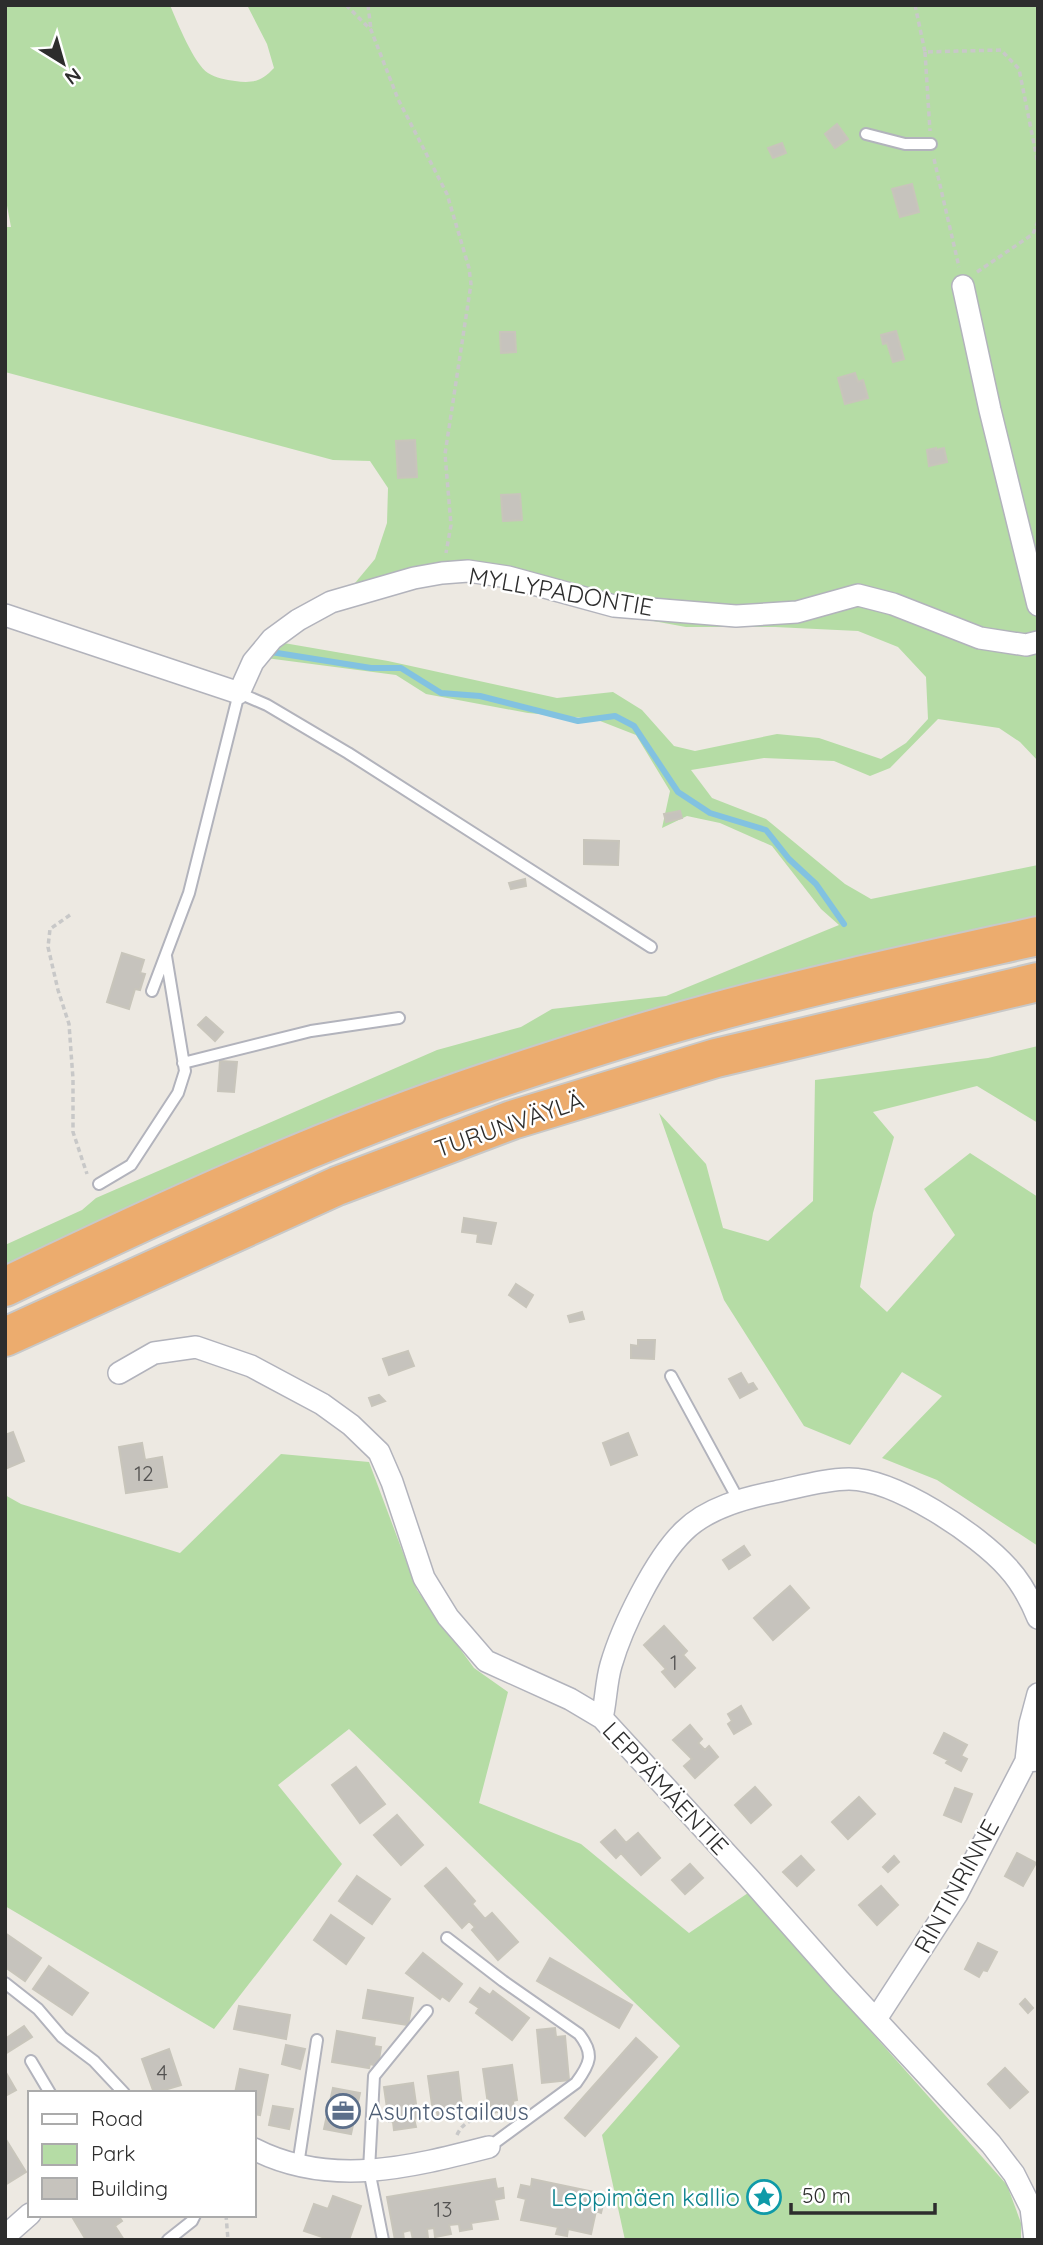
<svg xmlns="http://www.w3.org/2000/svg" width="1043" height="2245" viewBox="0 0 1043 2245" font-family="Quicksand,sans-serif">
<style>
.green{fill:#b5dca5}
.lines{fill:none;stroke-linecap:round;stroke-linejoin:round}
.stream{stroke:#82c2e1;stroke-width:6}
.building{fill:#c6c3bd;stroke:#c8c5bb;stroke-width:2}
.service-casing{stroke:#b2b3bc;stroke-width:14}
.minor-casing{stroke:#b2b3bc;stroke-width:24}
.motorway-casing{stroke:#c8c8c8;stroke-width:42}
.path{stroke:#c8c8c8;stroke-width:3.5;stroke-dasharray:5 3.5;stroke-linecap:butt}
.service{stroke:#fff;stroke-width:10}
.minor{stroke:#fff;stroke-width:21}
.motorway{stroke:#ecac6e;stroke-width:38}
.labels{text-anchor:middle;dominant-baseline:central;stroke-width:5;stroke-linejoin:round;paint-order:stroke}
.number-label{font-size:21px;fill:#535251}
.street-label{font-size:24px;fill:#2d2d2d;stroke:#fff}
.service-label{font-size:24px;fill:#4e5e75;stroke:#fff;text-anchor:start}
.culture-label{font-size:24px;fill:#0d838f;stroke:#fff;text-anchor:end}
</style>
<rect width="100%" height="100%" fill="#ede9e2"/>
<path class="green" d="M5,5h165c7,17 24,59 38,68 8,5 18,7 27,8 17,3 27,0 39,-13l-7,-24 -20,-39h791v756l-18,-19 -21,-14 -61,-9 -48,49 -20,8 -36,-15 -70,-3 -73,12 21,28 54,21 79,65 26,15 167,-34v54l-104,21 -929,332v-27l77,-35 14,-12 341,-148 84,-23 31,-18 114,-13 173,-71 -18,-16 -49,-63 -52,-23 -33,-7 -25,12 8,-37 -34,-56 -41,-16 -67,-6 -102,-19 -30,-19 -130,-17 12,-16 110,19 169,37 56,-6 29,18 32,36 21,5 82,-17 42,4 62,21 25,-16 22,-24 -2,-42 -28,-30 -40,-16 -83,-4h-89l-82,-15 -128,-34 -126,11 25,-30 12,-36 1,-35 -18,-27 -37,-1 -328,-88v-145h6l-6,-32z
M1038,1046v77l-61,-37 -104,26 21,25 -21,76 -13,74 27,25 68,-77 -31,-46 46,-36 68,44v349l-101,-66 -55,-22 60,-62 -40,-24 -52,73 -46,-19 -80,-126 -65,-187 47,51 17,64 45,13 45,-40 2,-121 173,-22z
M281,1454l88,8 48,128 57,78 34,24 -29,111 102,41 108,89 59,-40 259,292 14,38v17h-396l-23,-105 78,-89 -331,-317 -71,56 64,79 -128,165 -209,-123v-411l16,9 159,49z"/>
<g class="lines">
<path class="stream" d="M271,652l100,16h30l40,25 39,3 98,25 37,-5 19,10 44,66 32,21 56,17 23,29 27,25 28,40"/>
</g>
<path class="building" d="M837,124l11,15 -13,9 -10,-14z
M782,143l4,10 -13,5 -5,-10z
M912,184l7,28 -19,5 -8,-28z
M896,331l8,28 -11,3 -6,-19 -4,1 -2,-9z
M500,332h15l1,20 -15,1z
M855,373l3,9 5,-2 5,18 -23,6 -7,-26z
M415,440l2,37 -19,1 -2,-37z
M936,448v2l8,-2 3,14 -18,4 -2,-16z
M520,494l2,26 -19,1 -2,-26z
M680,811l2,7 -16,4 -2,-8z
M584,840l35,1 -1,24 -34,-1z
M525,879l1,7 -15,3 -2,-6z
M122,953l22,7 -4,13 5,1 -5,16 -5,-1 -6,20 -22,-7z
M206,1017l17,15 -8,9 -17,-16z
M220,1061l17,1 -3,30 -16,-1z
M464,1218l32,5 -5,21 -14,-2 1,-8 -16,-2z
M516,1284l17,11 -7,12 -17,-12z
M582,1312l2,7 -14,3 -2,-6z
M638,1340h17l-1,19 -23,-1v-13l7,1z
M408,1351l6,15 -25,9 -6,-16z
M741,1373l7,12 5,-2 4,6 -17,9 -11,-19z
M379,1395l6,6 -13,5 -3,-8z
M13,1432l11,29 -19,8v-34z
M628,1433l9,22 -26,10 -8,-22z
M142,1443l3,17 17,-3 5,30 -41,6 -7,-46z
M744,1546l6,9 -21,14 -6,-9z
M790,1586l19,22 -36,32 -19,-22z
M664,1626l23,25 -4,4 12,13 -20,19 -13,-15 4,-3 -22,-24z
M741,1706l10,18 -17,10 -6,-10 4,-3 -4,-7z
M690,1725l12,14 -4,4 7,7 4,-4 9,11 -23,21 -11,-12 8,-7 -19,-19z
M944,1733l23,12 -6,11 6,3 -6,12 -15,-8 2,-3 -14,-7z
M356,1767l29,37 -25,19 -28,-38z
M755,1787l16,18 -20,18 -16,-18z
M955,1788l17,6 -11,28 -17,-7z
M859,1797l16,17 -27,25 -16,-17z
M397,1815l26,30 -22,20 -27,-30z
M615,1830l11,13 12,-10 22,25 -19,17 -20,-22 -5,5 -15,-16z
M1017,1853l19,10 -13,23 -18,-10z
M801,1856l13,14 -17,16 -14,-14z
M894,1856l5,6 -11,10 -5,-5z
M690,1864l13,14 -18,16 -13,-14z
M446,1868l29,33 -3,3 13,15 7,-6 26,29 -20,18 -26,-30 3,-3 -6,-6 -7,7 -37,-42z
M357,1876l33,23 -18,25 -33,-23z
M881,1886l17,19 -21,20 -18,-20z
M331,1915l33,23 -18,26 -32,-24z
M5,1933l36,25 -16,23 -20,-14z
M978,1943l19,9 -10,19 -4,-1 -4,7 -14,-8z
M423,1953l39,31 -13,17 -7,-5 -2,3 -34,-26z
M550,1958l82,47 -13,23 -82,-47z
M49,1966l39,27 -16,22 -39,-26z
M480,1988l10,7 3,-4 36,27 -17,22 -36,-27 3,-5 -9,-6z
M368,1990l45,8 -5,27 -45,-7z
M1025,1999l8,9 -5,5 -8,-9z
M239,2006l51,9 -4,24 -52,-10z
M24,2026l8,11 -27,17v-15z
M555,2028l1,9 9,-1 4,44 -27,3 -5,-53z
M337,2031l38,7 -1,8 7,1 -3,19 -8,-2 -1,4 -37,-6z
M636,2038l21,19 -72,79 -20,-18z
M286,2045l19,4 -5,20 -18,-5z
M169,2049l12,36 -27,8 -12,-34z
M512,2065l5,35 -4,1 1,9 -23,3 -1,-9h-2l-5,-35z
M1005,2068l23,24 -18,16 -22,-24z
M240,2069l28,6 -8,40 -6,-1v-21h-19z
M5,2071l11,19 -11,6z
M458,2072l4,35 -3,1 1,8 -22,3 -1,-8 -4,1 -5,-36z
M413,2083l5,35 -4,1 2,8 -22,3 -1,-8h-4l-5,-35z
M333,2088l27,5 -9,41 -27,-5z
M273,2106l20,3 -4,20 -20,-4z
M5,2138l21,34 -21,13z
M495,2179l2,10 6,-1 1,10 -10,2 4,19 -27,4 1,6 -12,2 -1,-7 -10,1 2,9 -16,3 -1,-9 -7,1 1,9 -8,2h-7l-2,-10 -8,2 1,8h-9l-8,-43z
M532,2179l67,14 -2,10 6,2 -2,8 -5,-2 -5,23 -23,-5 -1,7 -11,-2 2,-7 -37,-7 5,-21 -8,-2 3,-12 10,2z
M333,2196l28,10 -12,34h-18l-27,-9 10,-27 14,5z
M71,2215h47l4,6 -7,5 9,14h-38z"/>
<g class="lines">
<g class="service-casing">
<path id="service" d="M866,134l39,10h26
M152,991l37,-98 50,-200 28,12 81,48 303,194
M183,1063l128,-32 88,-13
M99,1184l32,-19 47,-72 7,-22 -19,-115
M671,1376l68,125
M447,1938l56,43 76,53c16,20 11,30 -3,49l-87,64
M5,1983l33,26 24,28 32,24 30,32
M31,2061l19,32
M298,2165l19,-125
M168,2240l24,-19 3,-6
M383,2240l-14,-70 5,-94 53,-65"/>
</g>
<g class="minor-casing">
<path id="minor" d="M963,286l27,124 48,195
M5,615l234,78 14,-31 19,-23 26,-19 33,-18 83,-24 28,-5 26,-2 40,6 106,29 122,10 61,-4 61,-17 35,9 87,34 46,7 12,-3
M119,1373l35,-20 42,-6 55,19 71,38 29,21 28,27 13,30 32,96 24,39 38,44 84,38 32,19 146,159 92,104 151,163 23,30 17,34 4,32
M602,1718c4,-17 4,-36 9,-53 11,-38 44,-106 73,-134 23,-23 60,-33 91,-39 24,-5 50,-13 74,-13 46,0 129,55 159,89 13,14 23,33 30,50
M1026,1761l4,-37 8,-30
M876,2019l81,-125 69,-133 12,-1
M254,2149c76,39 157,18 235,-2
M5,2236l25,-22"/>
</g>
<g class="motorway-casing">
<path id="motorway" d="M5,1287c158,-76 319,-150 486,-206 69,-23 139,-46 210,-65 111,-31 224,-55 337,-80
M5,1337l332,-151 175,-66 204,-62 322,-76"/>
</g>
<path class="path" d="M346,5l25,25 27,69 49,95 22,74 2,16 -26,170 6,71 -5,28
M368,5l3,25
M915,5l10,47 76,-2 18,19 19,95
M925,52l5,79
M934,159l25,108
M977,272l56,-38 5,-13
M70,915l-20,14 -2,18 10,43 11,34 4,55v53l14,42
M457,2135c8,-18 25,-18 41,-14
M226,2215l2,25"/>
<use href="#service" class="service"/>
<use href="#minor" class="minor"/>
<use href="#motorway" class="motorway"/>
</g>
<defs>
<g id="office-ring" transform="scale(1.75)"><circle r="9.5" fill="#fff" stroke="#5c6f8a" stroke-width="1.5"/><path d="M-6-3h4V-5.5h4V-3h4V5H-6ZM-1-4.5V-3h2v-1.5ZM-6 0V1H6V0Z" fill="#5c6f8a"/></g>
<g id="sight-ring" transform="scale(1.75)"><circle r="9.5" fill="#fff" stroke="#0f9aa8" stroke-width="1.5"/><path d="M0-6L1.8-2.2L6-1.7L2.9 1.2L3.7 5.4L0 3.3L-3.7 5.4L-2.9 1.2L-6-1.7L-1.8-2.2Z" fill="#0f9aa8"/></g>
</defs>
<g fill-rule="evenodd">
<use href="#office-ring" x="343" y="2111"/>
<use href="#sight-ring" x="764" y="2197"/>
</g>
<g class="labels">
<g class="number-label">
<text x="144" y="1473">12</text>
<text x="674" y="1662">1</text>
<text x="162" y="2072">4</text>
<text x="443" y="2209">13</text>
</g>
<g class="street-label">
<text transform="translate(561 591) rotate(10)">MYLLYPADONTIE</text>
<text transform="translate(509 1124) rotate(-19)">TURUNVÄYLÄ</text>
<text transform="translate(666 1788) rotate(47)">LEPPÄMÄENTIE</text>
<text transform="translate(956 1886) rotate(-61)">RINTINRINNE</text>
</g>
<g class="service-label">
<text x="368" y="2111">Asuntostailaus</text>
</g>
<g class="culture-label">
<text x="740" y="2197">Leppimäen kallio</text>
</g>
</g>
<rect width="1043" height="2245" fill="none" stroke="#2d2d2d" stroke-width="14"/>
<rect x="28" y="2091" width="228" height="126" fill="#ffffff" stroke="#ababab" stroke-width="2"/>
<rect x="42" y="2114" width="35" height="10" fill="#ffffff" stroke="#ababab" stroke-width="2"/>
<text x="91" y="2126" font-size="21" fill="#2d2d2d">Road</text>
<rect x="42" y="2144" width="35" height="21" fill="#b5dca5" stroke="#ababab" stroke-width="2"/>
<text x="91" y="2161" font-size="21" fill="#2d2d2d">Park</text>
<rect x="42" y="2178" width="35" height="21" fill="#c6c3bd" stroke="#ababab" stroke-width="2"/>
<text x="91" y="2196" font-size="21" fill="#2d2d2d">Building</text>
<g transform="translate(63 63) rotate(143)" stroke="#ffffff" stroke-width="5" paint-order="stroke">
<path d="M0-5L12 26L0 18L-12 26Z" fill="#2d2d2d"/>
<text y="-10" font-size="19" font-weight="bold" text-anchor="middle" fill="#2d2d2d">N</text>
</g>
<path d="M791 2203v10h144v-10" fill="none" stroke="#2d2d2d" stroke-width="3.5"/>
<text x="802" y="2203" font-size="21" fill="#2d2d2d" stroke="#ffffff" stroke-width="5" paint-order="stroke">50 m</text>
</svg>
